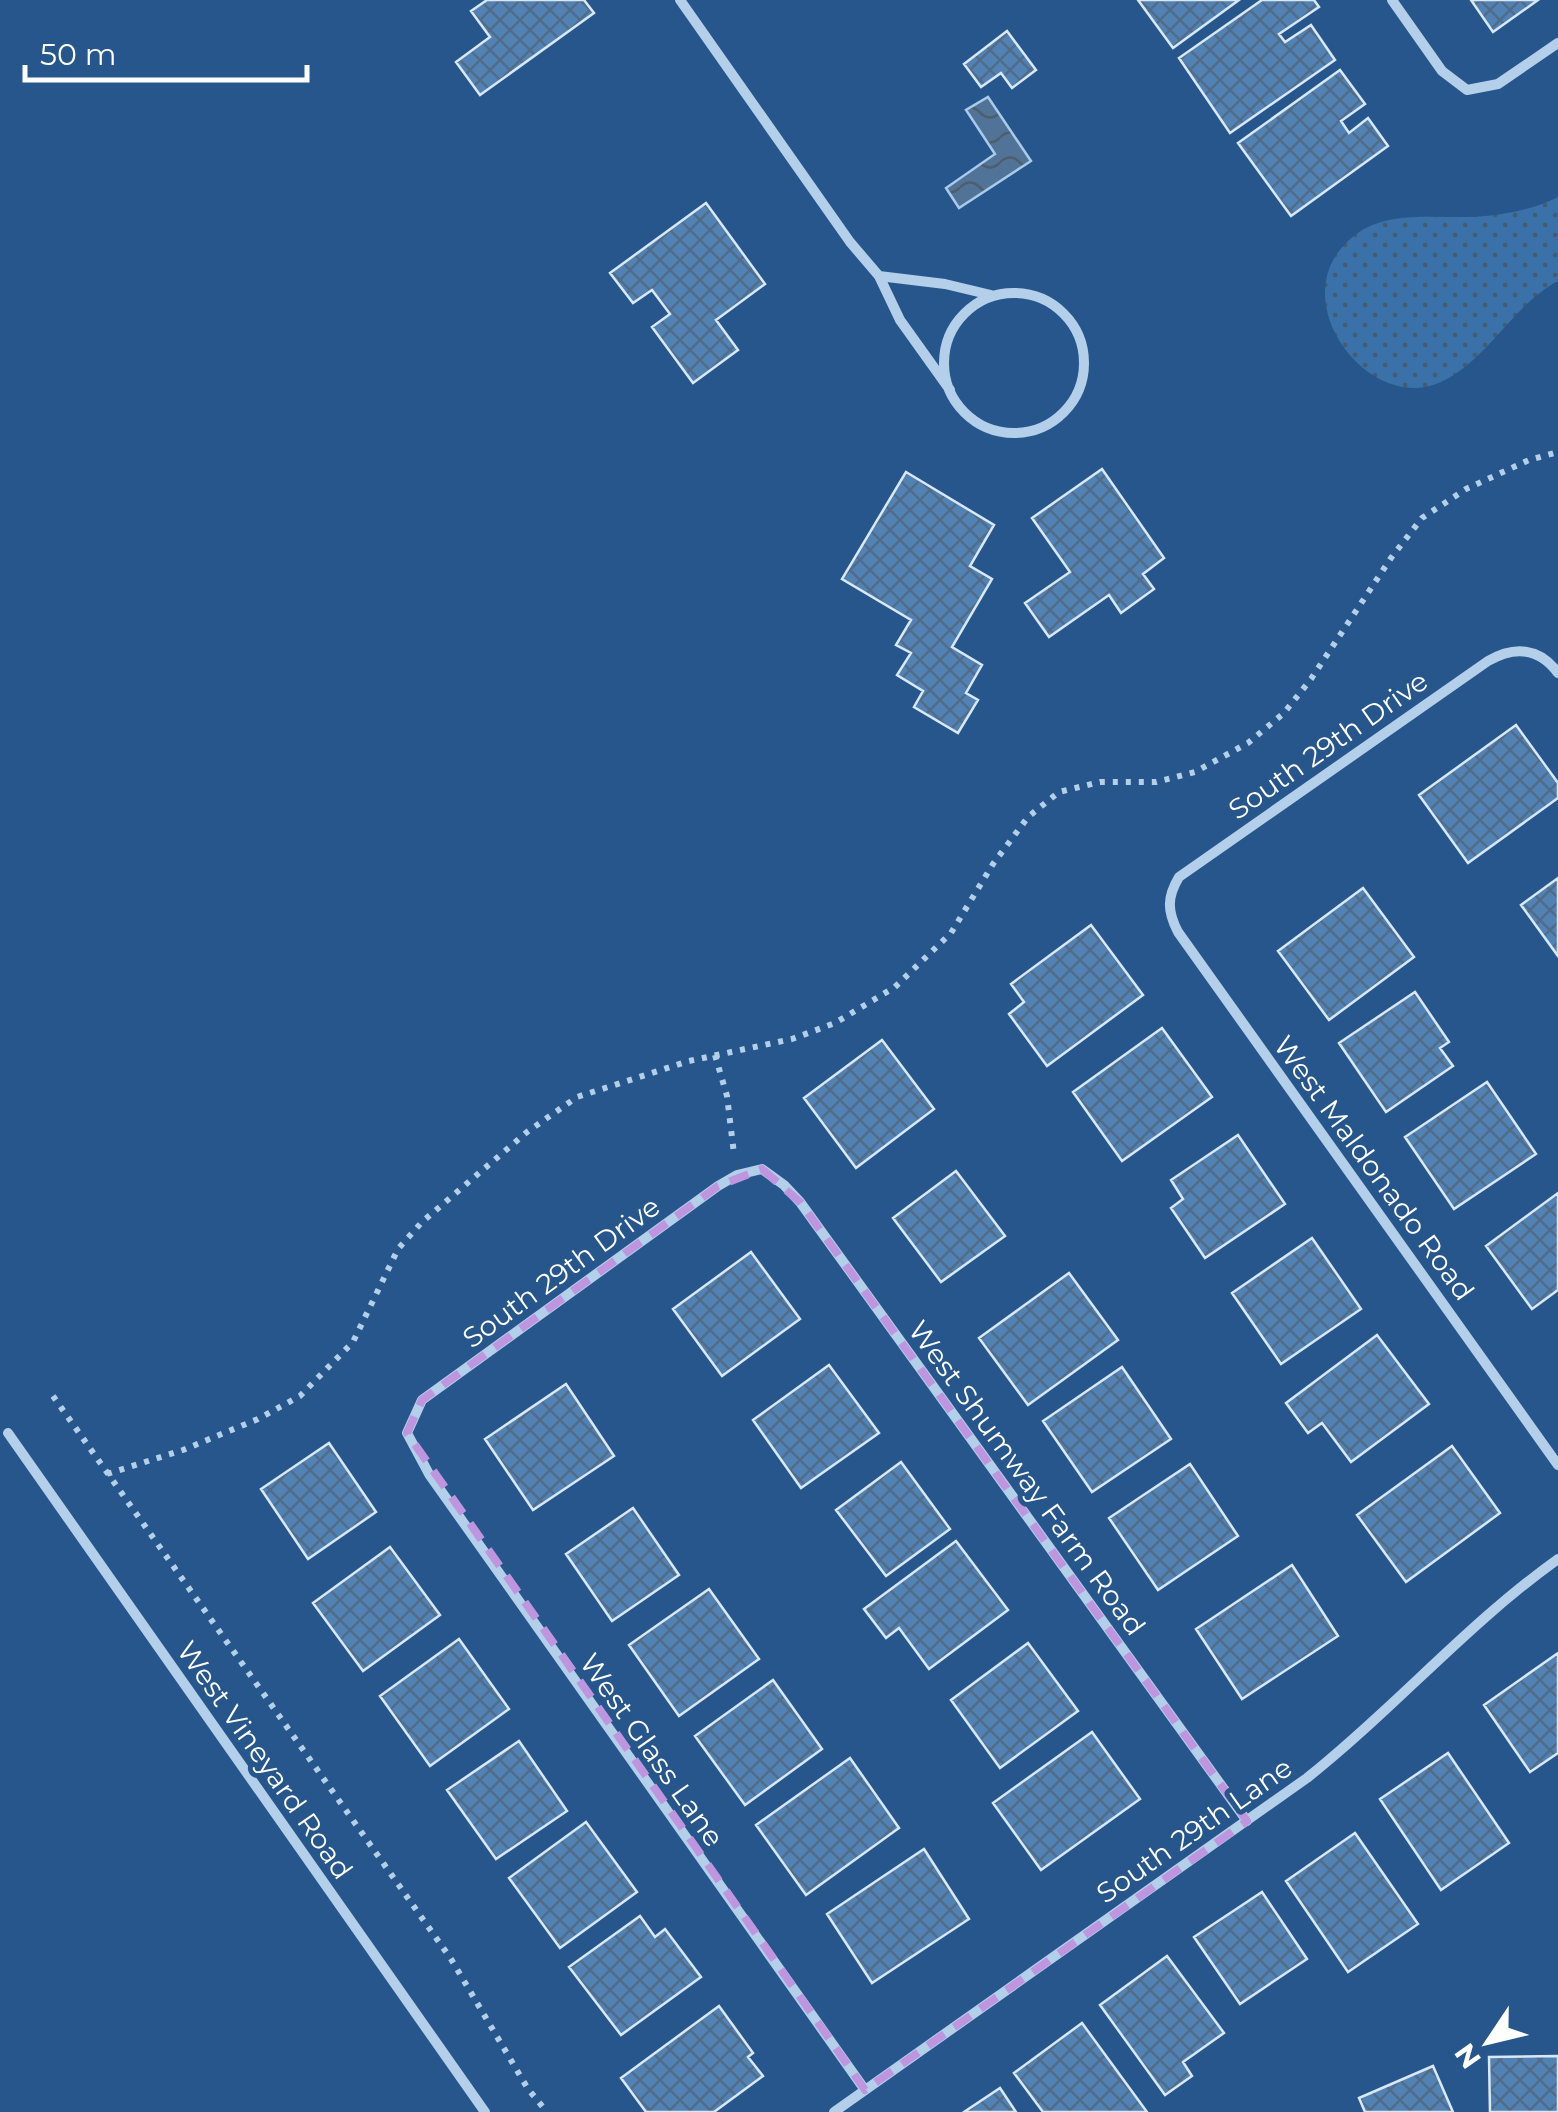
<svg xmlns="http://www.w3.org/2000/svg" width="1558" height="2112" viewBox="0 0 1558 2112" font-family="Montserrat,sans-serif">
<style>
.grass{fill:url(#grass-dots)}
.water{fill:url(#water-waves);stroke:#a8caeb;stroke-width:2.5}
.building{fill:url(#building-cross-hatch);stroke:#d8e8f8;stroke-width:2.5}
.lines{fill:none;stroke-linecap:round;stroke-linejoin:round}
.path{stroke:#b4cfea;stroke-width:6;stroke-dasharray:5 8;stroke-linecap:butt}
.minor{stroke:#b4cfea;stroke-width:10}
.marked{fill:none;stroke:#bd96df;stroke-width:8;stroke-dasharray:20 12;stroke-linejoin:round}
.labels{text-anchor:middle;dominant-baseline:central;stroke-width:10;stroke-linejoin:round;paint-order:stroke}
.street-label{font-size:28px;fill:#fff;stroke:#26568b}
</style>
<defs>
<pattern id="grass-dots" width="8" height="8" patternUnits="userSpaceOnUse" patternTransform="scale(2.5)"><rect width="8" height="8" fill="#3a71a8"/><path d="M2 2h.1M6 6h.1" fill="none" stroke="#455b71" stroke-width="1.8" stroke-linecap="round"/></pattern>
<pattern id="water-waves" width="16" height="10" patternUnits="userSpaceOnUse" patternTransform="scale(2.5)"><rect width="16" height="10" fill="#517398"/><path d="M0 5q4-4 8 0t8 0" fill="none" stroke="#4e5e6e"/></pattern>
<pattern id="building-cross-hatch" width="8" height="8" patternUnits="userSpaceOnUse" patternTransform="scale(2.5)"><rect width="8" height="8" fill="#5282b4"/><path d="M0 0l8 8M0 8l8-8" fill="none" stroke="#506c8a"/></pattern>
</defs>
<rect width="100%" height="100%" fill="#26568b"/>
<path class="grass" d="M1558,197v84c-45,23 -74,85 -122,103 -74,28 -164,-99 -72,-155 30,-17 72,-11 105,-12 28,-1 65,-7 89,-20z"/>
<path class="water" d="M988,97l43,64 -72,47 -13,-20 49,-34 -29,-44z"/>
<path class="building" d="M487,0h97l10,13 -114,82 -24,-33 34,-25 -19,-26z
M1138,0h101l-66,48z
M1262,0h52l5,7 -40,27 6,8 26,-17 24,35 -105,73 -51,-75z
M1471,0h67l-45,32z
M1007,31l29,39 -24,18 -11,-15 -20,14 -17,-23z
M1340,70l25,34 -24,17 8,12 19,-15 20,28 -97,70 -53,-73z
M706,203l59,81 -49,36 22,30 -45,33 -41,-56 18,-13 -18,-24 -19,13 -23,-30z
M1102,469l62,89 -21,16 11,15 -33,24 -12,-18 -60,42 -24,-34 45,-31 -38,-54z
M906,472l88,53 -24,41 22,13 -40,68 30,18 -16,28 12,7 -20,33 -44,-26 9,-16 -26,-16 14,-22 -15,-8 15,-25 -69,-41z
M1516,725l42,58v15l-90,65 -49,-68z
M1558,878v78l-37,-51z
M1363,888l51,69 -85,63 -51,-69z
M1091,925l52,70 -96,71 -38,-52 15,-12 -13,-18z
M1415,992l34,50 -9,6 13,18 -67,46 -47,-69z
M1162,1028l50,69 -90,64 -49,-69z
M882,1040l52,69 -78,59 -52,-70z
M1487,1082l49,72 -82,55 -49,-72z
M1238,1135l47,69 -80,54 -34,-50 12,-9 -12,-19z
M956,1171l49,65 -64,46 -48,-64z
M1558,1193v97l-26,19 -46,-63z
M1312,1238l49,71 -80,55 -49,-71z
M751,1252l49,67 -78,57 -49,-67z
M1069,1273l49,67 -90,65 -49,-67z
M1377,1335l52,69 -78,58 -29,-39 -14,10 -22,-30z
M829,1365l50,68 -78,55 -48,-68z
M1122,1367l49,72 -79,53 -49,-71z
M566,1384l48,72 -81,54 -48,-71z
M329,1443l47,69 -68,47 -47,-70z
M1452,1446l48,67 -94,69 -49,-67z
M901,1462l49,67 -64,47 -50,-66z
M1190,1464l48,72 -80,54 -49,-72z
M633,1508l46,67 -67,46 -46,-67z
M956,1541l52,69 -79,59 -30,-41 -13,10 -22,-29z
M390,1547l50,68 -77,56 -50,-68z
M1292,1565l46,71 -96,63 -46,-70z
M709,1589l50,70 -80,57 -50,-71z
M459,1639l50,70 -79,57 -50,-70z
M1028,1643l50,68 -78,57 -49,-68z
M1558,1653v100l-28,19 -46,-67z
M773,1680l49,69 -77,56 -50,-69z
M1092,1732l48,67 -99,71 -48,-67z
M519,1741l48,70 -71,48 -49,-69z
M1448,1753l61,90 -68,47 -61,-91z
M850,1758l49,70 -93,67 -50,-70z
M586,1822l51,70 -77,56 -51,-70z
M1355,1833l63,91 -70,48 -62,-91z
M924,1849l45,70 -97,64 -45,-69z
M1262,1892l45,67 -67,45 -46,-67z
M640,1916l15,21 10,-8 36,48 -80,58 -52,-68z
M1167,1956l57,77 -41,29 9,14 -27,19 -65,-90z
M719,2006l34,47 -5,4 15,19 -49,36h-68l-25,-34z
M1082,2023l65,89h-104l-29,-39z
M1558,2056v56h-68l-1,-55z
M1433,2066l20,46h-88l-6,-14z
M1000,2088l16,24h-52z"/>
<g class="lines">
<path class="path" d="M715,1055l12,41 7,58
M53,1396l398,563 77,130 19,23
M107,1474l76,-24 75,-31 42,-23 53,-54 45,-93 24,-27 105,-90 50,-35 112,-36 103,-22 43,-16 60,-36 56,-54 42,-69 35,-47 31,-25 41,-10h56l39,-10 53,-29 36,-30 27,-34 80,-121 31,-40 44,-29 63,-29 29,-8"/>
<path class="minor" d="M680,0l170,242 29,34 21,44 50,70
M1392,0l50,71 25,19 31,-6 60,-41
M879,276l66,8 46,11
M944 363a70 70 0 1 1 140 0a70 70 0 1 1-140 0Z
M1558,673c-19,-26 -44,-27 -70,-12l-309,216c-12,20 -12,34 -1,55l380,533
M8,1433l477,679
M865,2090l-436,-616 -22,-41 15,-33 296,-214 19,-11 25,-6 22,16 16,17 447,619
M834,2112l473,-334c87,-69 160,-154 251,-219"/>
</g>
<path class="marked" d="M762,1169l38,33 447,619 -382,269 -458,-657 15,-33 296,-214z"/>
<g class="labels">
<g class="street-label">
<text transform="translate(1328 745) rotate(-35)">South 29th Drive</text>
<text transform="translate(1374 1168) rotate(54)">West Maldonado Road</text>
<text transform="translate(561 1272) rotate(-36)">South 29th Drive</text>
<text transform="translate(1027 1478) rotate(54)">West Shumway Farm Road</text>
<text transform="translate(652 1750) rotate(55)">West Glass Lane</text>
<text transform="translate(265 1760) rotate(55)">West Vineyard Road</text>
<text transform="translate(1194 1830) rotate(-35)">South 29th Lane</text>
</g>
</g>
<g transform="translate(1488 2042) rotate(235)" stroke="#26568b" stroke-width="8" paint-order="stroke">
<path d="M0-8L18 38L0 25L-18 38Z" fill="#ffffff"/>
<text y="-15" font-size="28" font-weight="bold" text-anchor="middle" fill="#ffffff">N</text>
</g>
<path d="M25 65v15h282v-15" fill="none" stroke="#ffffff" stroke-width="5"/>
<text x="40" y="65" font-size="30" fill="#ffffff" stroke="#26568b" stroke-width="8" paint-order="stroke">50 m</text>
</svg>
